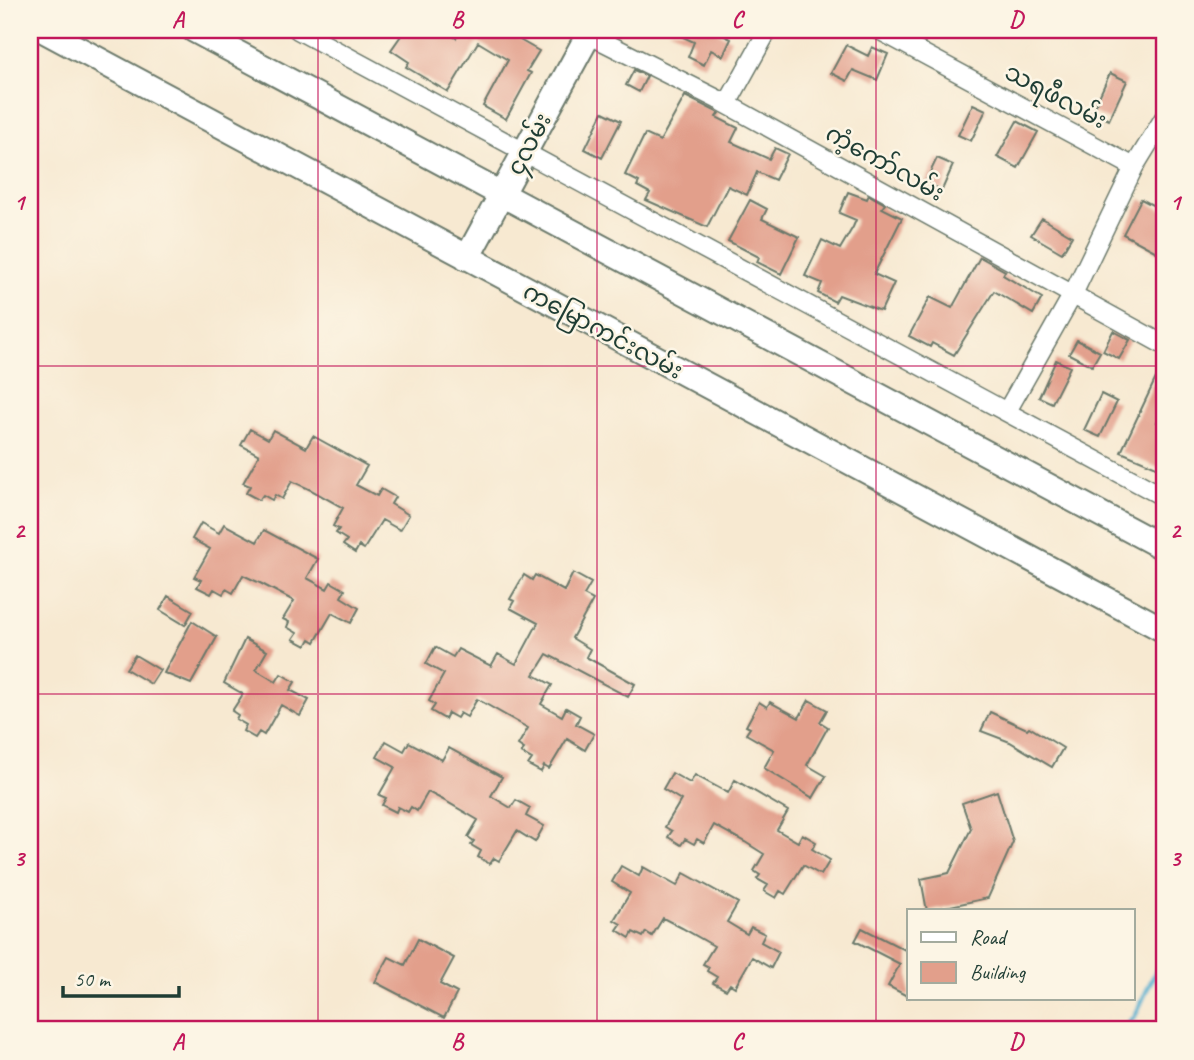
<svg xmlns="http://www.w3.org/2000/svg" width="1194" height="1060" viewBox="0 0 1194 1060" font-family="Caveat,'Noto Sans Myanmar',sans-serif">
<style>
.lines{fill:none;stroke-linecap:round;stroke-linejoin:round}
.stream{stroke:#51aecf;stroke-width:4.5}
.building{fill:#e29f8b}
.street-casing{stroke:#6b796b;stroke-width:21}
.secondary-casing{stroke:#6b796b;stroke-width:28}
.street{stroke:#fff;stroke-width:18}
.secondary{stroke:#fff;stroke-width:24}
.grid{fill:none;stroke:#c2185b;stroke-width:2;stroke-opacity:0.55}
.labels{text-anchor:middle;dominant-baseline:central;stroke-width:5;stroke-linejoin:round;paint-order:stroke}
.street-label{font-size:24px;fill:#1f3d34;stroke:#fcf5e5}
.neatline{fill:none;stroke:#c2185b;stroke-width:2.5}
.grid-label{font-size:23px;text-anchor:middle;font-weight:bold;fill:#c2185b}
</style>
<rect width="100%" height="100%" fill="#fcf5e5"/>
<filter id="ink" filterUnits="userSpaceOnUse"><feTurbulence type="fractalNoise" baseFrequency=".0143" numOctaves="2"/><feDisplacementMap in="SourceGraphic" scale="14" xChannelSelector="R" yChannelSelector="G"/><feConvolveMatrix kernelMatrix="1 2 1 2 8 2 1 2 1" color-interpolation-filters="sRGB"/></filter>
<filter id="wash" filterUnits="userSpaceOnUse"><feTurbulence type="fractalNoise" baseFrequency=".00686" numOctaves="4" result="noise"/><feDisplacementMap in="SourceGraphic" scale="28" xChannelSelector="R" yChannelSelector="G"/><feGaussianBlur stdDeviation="1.57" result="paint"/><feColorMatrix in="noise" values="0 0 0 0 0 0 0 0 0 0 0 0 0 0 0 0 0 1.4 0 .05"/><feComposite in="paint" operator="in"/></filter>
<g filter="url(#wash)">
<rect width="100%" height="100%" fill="#f7e9d1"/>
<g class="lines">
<path class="stream" d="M1121,1030l14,-14 29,-63"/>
</g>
<g id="blocks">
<path class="building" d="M405,30h37l14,8 4,-6 -4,-2h46l37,21 -12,20 4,2 -25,46 -23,-13 25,-46 -30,-18 -30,50 -42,-25 3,-5 -18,-12z
M668,30h44l19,9 -8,17 -12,-6 -7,15 -16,-8 6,-15z
M846,45l22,11 4,-9 16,7 -11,26 -24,-10 -6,11 -16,-8z
M634,70l13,6 -8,16 -13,-7z
M1110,73l17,8 -18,39 -17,-8z
M685,96l34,17 -3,4 22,11 -7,14 38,17 6,-11 13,6 -13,26 -18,-8 -10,23 -19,-9 -21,41 -61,-27 4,-7 -13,-7 2,-4 -14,-7 20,-41 15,7z
M973,104l13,6 -15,31 -13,-6z
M603,112l18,9 -19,37 -17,-9z
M1017,121l21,11 -20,36 -21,-11z
M937,158l16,7 -11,25 -17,-7z
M848,192l19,7 2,-4 16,9 -3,4 20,10 -28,56 20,9 -13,28 -42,-16 -4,7 -17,-9 4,-10 -17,-7 17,-36 18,9 13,-22 3,-7 -17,-7z
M1141,199l23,12v45l-41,-22z
M750,200l17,9 -5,10 37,18 -18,37 -24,-12 2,-5 -31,-16z
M1042,218l30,18 -10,17 -31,-18z
M980,257l25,14 -2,4 39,23 -9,16 -39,-23 -40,64 -22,-12 -2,4 -21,-11 21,-39 22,11z
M1113,331l17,9 -11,19 -16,-8z
M1077,340l23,12 -8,14 -23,-12z
M1056,360l14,7 -18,36 -13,-6z
M1164,361v47l-7,14 7,4v36l-3,7 -40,-17z
M1101,394l16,8 -17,35 -16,-7z
M250,429l18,10 5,-9 33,18 7,-12 54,30 -11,19 21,11 4,-7 14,8 -4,7 18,11 -9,15 -18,-10 -18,29 -5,-3 -4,7 -12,-8 4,-5 -11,-7 3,-4 -6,-3 10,-18 -32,-18 -19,-9 -10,18 -7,-4 -3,5 -9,-5 -4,5 -13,-7 4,-7 -7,-3 16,-28 -18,-10z
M201,523l18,10 5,-9 33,18 7,-12 54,29 -11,19 20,11 4,-7 14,8 -4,7 18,11 -8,15 -19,-10 -17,29 -5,-3 -4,7 -13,-7 4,-6 -10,-6 2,-5 -6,-3 11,-18 -32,-17 -19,-9 -10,18 -7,-4 -3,5 -9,-5 -3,5 -14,-7 4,-7 -7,-3 16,-28 -18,-10z
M573,573l18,10 -7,12 9,5 -21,38 18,11 -4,8 49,27 -7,13 -81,-43 -13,21 18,10 -11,19 21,12 4,-8 14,8 -4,8 18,10 -9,16 -18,-11 -18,30 -5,-3 -3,6 -13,-7 4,-6 -11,-6 3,-4 -6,-4 10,-17 -51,-29 -10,18 -7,-4 -3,5 -9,-5 -3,6 -14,-8 4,-6 -6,-4 15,-27 -18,-10 9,-17 18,10 5,-8 33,17 7,-12 18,10 22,-41 -28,-15 4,-7 -4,-2 14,-24 8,5 3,-5 29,16z
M168,596l25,15 -8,14 -25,-15z
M192,621l25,16 -26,47 -27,-11z
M245,639l22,12 -11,19 20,12 5,-8 14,8 -5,8 19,10 -9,16 -19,-11 -17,30 -5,-3 -4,6 -12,-7 3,-6 -10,-6 2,-4 -6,-4 11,-17 -19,-11z
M135,655l25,15 -9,14 -25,-15z
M809,700l18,10 -7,12 8,5 -21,38 19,11 -13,22 -49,-30 10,-18 -28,-16 4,-6 -4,-2 13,-24 8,5 3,-5 29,16z
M990,712l37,17 2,-2 34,21 -11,19 -42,-25 -29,-11z
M386,741l18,10 5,-9 33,18 7,-12 53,29 -11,19 20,12 5,-8 14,8 -4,8 18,10 -9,16 -18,-11 -18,30 -5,-3 -4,6 -12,-7 3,-6 -10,-6 3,-4 -6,-4 10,-17 -31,-18 -19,-10 -11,19 -6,-4 -3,5 -10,-5 -2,5 -14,-7 4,-7 -7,-3 16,-28 -18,-10z
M672,773l18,10 5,-8 33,18 7,-13 53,31 -11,19 21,12 4,-8 14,8 -4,7 18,11 -9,15 -18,-10 -18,29 -5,-3 -4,7 -12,-7 4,-6 -11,-6 3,-4 -6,-4 10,-17 -19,-12 -31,-17 -10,18 -7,-4 -3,5 -9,-5 -4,6 -13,-8 4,-6 -7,-4 16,-27 -18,-11z
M997,791l16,51 -25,56 -61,13 -6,-32 28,-6 22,-44 -9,-26z
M621,866l18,10 4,-9 34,19 7,-13 54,30 -11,19 20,12 4,-7 14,7 -4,8 18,10 -8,16 -19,-11 -17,30 -5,-3 -4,6 -13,-7 4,-6 -10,-6 2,-4 -6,-3 11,-18 -32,-18 -19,-10 -11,18 -6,-4 -3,5 -10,-5 -3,6 -13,-8 4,-6 -7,-4 16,-27 -18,-11z
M862,928l45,23 2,-4v50l-21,-11 12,-22 -45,-23z
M418,939l36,19 -14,26 17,9 -13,25 -69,-36 14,-25 16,8z"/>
</g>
</g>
<g filter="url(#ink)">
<use href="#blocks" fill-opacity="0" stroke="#6b796b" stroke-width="2"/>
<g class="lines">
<g class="street-casing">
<path id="street" d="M298,30l866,467
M580,30l141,71 443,244
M879,30l255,137
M727,104l41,-74
M1007,411l66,-117 61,-127 30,-49"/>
</g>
<g class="secondary-casing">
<path id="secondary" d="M43,30l1121,600
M194,30l970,518
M467,258l124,-228"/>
</g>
<use href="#street" class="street"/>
<use href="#secondary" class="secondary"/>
</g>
</g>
<path class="grid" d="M318,30v1000M597,30v1000M876,30v1000M30,366h1134M30,694h1134"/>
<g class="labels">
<g class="street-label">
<text transform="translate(1056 96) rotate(28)">သရဖီလမ်း</text>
<text transform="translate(529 144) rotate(-62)">၄လမ်း</text>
<text transform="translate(885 163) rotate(29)">ကံ့ကော်လမ်း</text>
<text transform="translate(603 331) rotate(28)">ကမြောကင်းလမ်း</text>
</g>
</g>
<rect width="1194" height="1060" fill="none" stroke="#fcf5e5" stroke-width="77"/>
<rect x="907" y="909" width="228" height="91" fill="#fcf5e5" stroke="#a4ab9e" stroke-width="2"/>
<rect x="921" y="932" width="35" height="10" fill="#ffffff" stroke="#a4ab9e" stroke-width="2"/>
<text x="970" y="944" font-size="21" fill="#1f3d34">Road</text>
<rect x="921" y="962" width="35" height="21" fill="#e29f8b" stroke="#a4ab9e" stroke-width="2"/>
<text x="970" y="979" font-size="21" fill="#1f3d34">Building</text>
<path d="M63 986v10h116v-10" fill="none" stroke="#1f3d34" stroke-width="3.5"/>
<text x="74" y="986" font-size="21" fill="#1f3d34" stroke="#fcf5e5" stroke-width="5" paint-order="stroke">50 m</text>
<rect x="38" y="38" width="1118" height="983" class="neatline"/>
<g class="grid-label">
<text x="178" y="27">A</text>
<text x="457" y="27">B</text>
<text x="737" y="27">C</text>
<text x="1016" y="27">D</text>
<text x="19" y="210">1</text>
<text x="1175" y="210">1</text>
<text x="19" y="538">2</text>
<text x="1175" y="538">2</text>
<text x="19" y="866">3</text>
<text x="1175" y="866">3</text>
<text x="178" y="1049">A</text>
<text x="457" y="1049">B</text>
<text x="737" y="1049">C</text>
<text x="1016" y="1049">D</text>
</g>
</svg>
